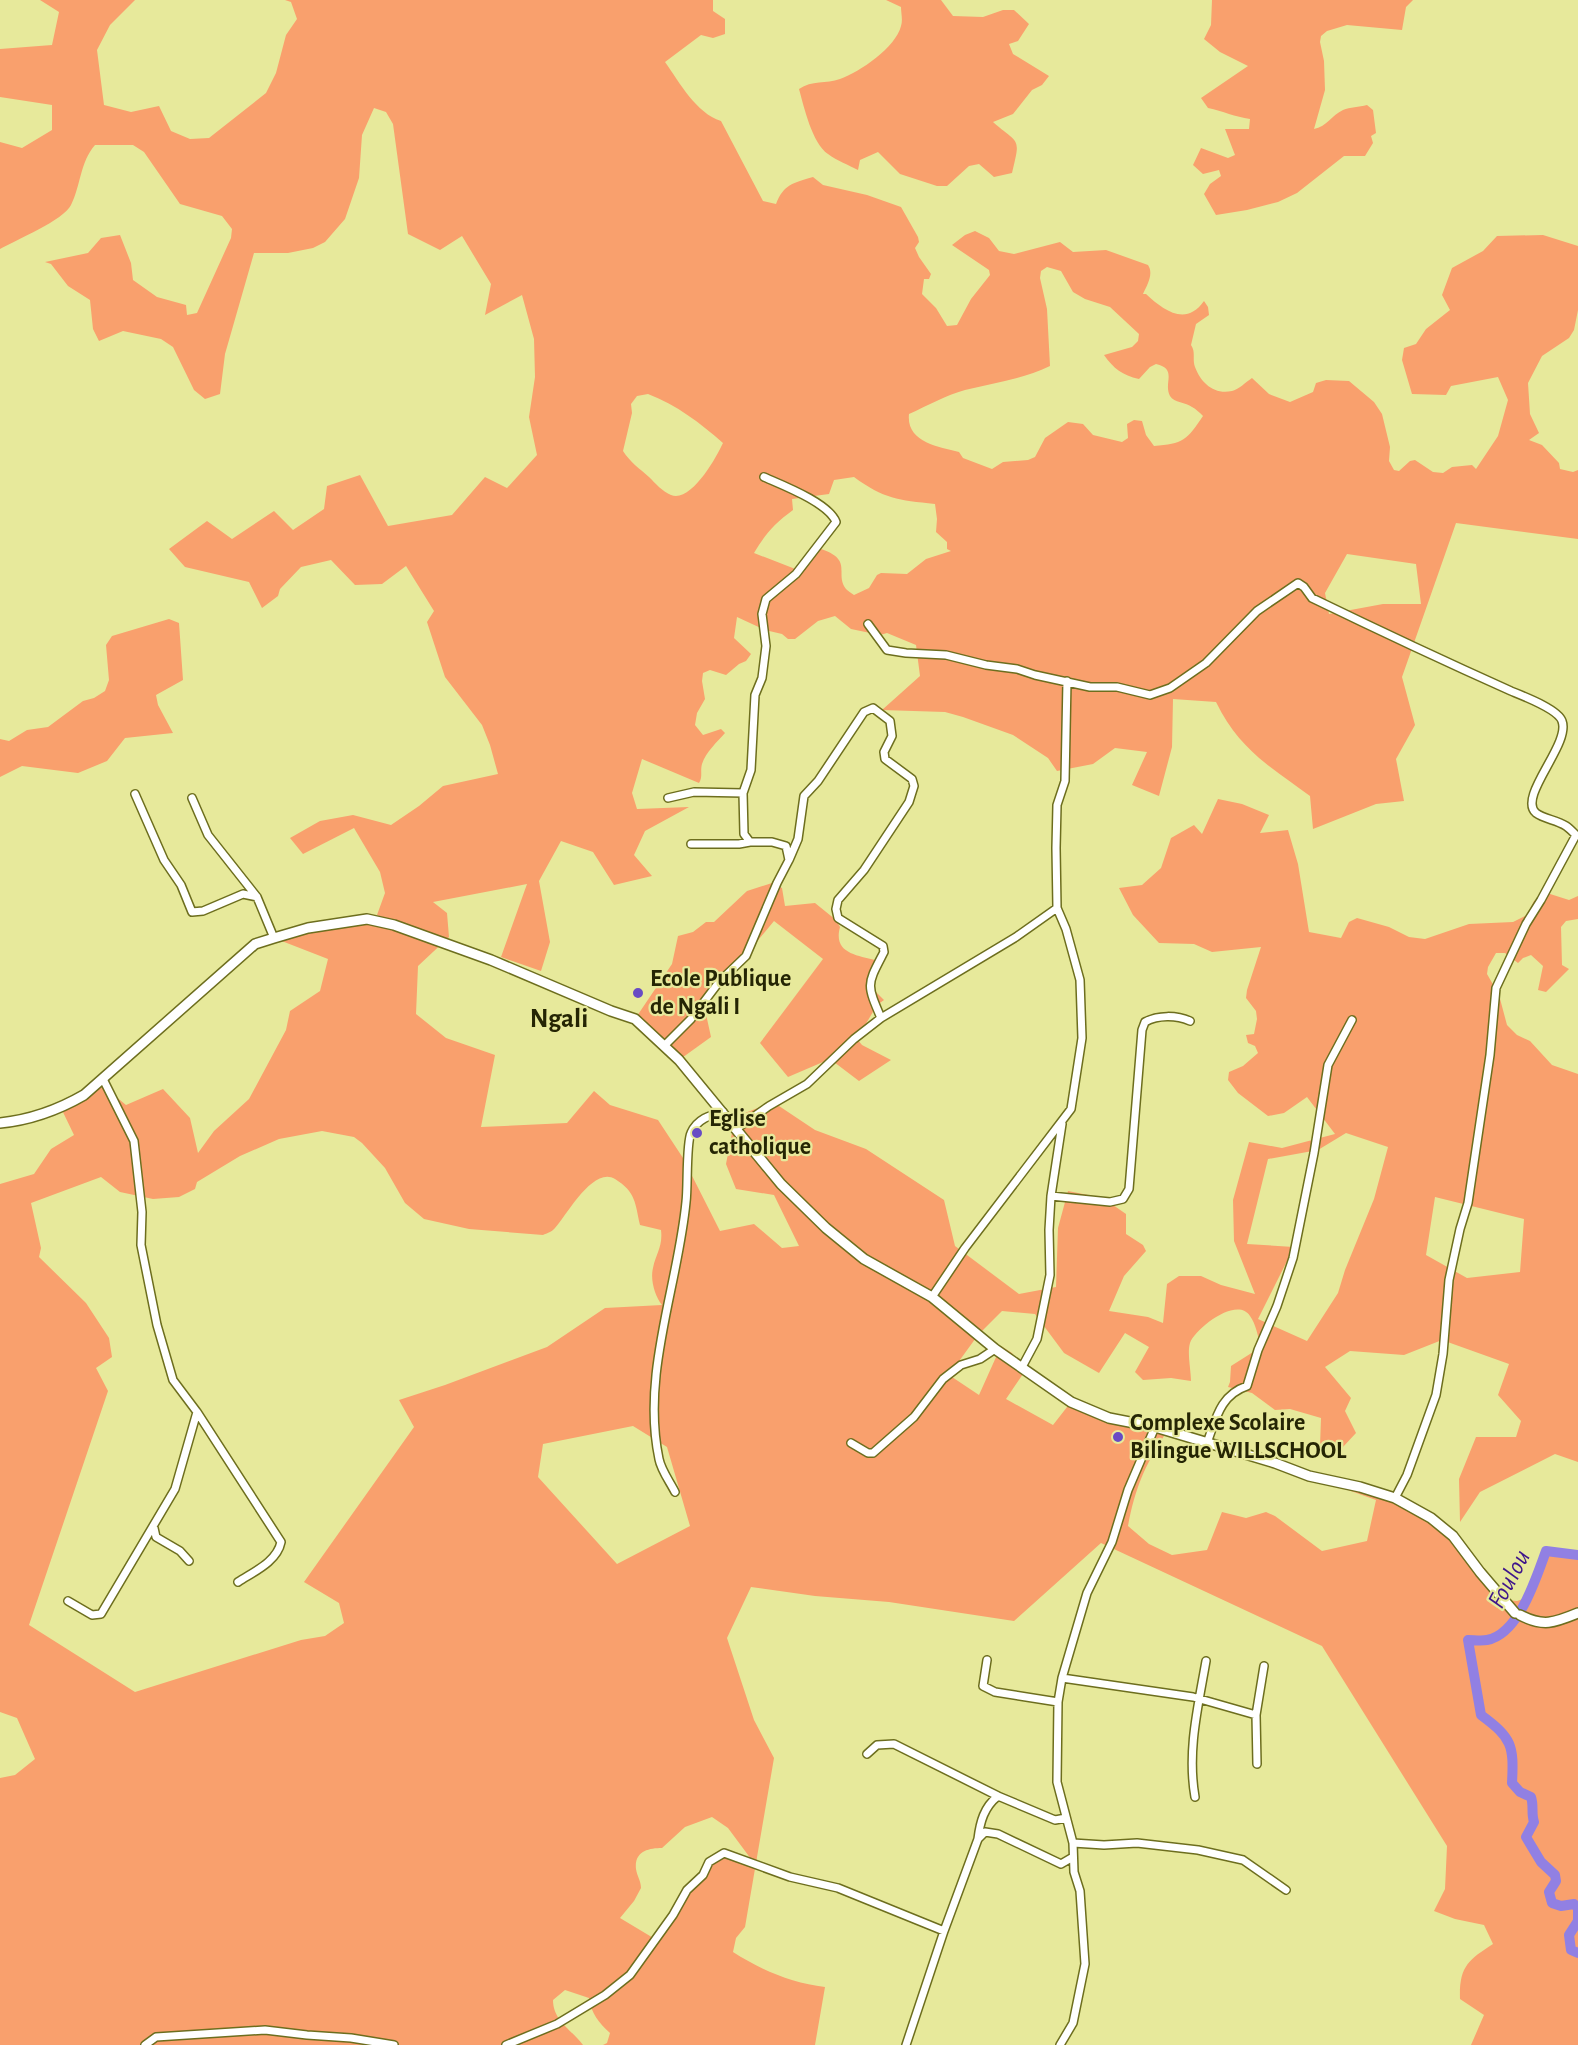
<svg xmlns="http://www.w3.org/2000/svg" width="1578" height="2045" viewBox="0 0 1578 2045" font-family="'Alegreya Sans',sans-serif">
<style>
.green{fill:#f9a06d;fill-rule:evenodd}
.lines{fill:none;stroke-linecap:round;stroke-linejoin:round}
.river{stroke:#9180e3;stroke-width:10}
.minor-casing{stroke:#6d6e1e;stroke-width:10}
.tertiary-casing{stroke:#6d6e1e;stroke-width:12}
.minor{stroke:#fff;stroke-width:7}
.tertiary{stroke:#fff;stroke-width:9}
.poi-dot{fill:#684bc4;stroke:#e7e99b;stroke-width:2}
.labels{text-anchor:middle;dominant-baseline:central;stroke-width:4.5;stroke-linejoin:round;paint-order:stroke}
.poi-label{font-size:24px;font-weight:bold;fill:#252504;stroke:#e7e99b;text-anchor:start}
.water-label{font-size:26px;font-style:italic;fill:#3e158b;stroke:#e7e99b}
.quarter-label{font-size:27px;font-weight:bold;fill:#252504;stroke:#e7e99b}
</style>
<rect width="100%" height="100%" fill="#e7e99b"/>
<path class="green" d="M40,0h95l-25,25 -13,25 7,55 27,7 28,-6 12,25 19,8 19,-1 57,-45 10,-20 10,-38 11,-16 -6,-17 -6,-2h428v11l12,8v15l-12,4 -12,-3 -36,27c15,21 31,51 56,59l42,80 13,3c8,-20 17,-21 37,-27l10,8 44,10 34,12 17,30 1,5 -4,6 4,9 12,17 -2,5h-5l-2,15 14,14 11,18 10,-1 14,-26 19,-24 -1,-5 -37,-25 13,-10 10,-4 14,7 10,13 15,3 46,-12 13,10 33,-2 42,15c6,9 -1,20 -5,29h3c17,16 40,33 58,7l4,6 1,8 -13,9 -5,21c5,7 1,14 4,22 6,16 19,28 37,24 6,-1 14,-9 20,-13l17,16 21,8 23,-10 3,-9 10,-3 23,1 25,21 8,12 8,33 -1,14 5,9 5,1 11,-10 5,-1 18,12 10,1 9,-6 20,-2 4,4 22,-33 10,-36 -10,-23 -47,9 -5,9 -34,-1 -10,-34 2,-12 12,-4 10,-15 24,-19 -8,-15 10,-27 31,-17 14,-15 46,-1 35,11v64l-4,20 -5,8 -27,18 -14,27 2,31 9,19 -10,7 13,5 17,18 1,6 13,3 5,-2v69l-122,-16 -54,154 13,48 -19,34 8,42 -28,3 -63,25 -3,-33c-41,-30 -71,-47 -94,-94l-43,-3 -1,48 -13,49 -27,-11 15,-33 -32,-4 -22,16 -36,7 -9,-13 -35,-23 -50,-18 -18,-5 -63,-2 38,-34 -4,-31 -29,-12 -7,2 -29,-6 -16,-13 -17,5 -23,18h-7l-6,-5 -17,-4 -28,-13 -3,21 17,16 -5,7 -7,3 -13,11 -16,-5 -7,3 -1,8 3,18 -8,14 -2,12 8,10 18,-6 4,4c-8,9 -19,19 -23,31 -2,7 1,13 -3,19l-57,-24 -10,34 5,16 52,-2 -44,24 -11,24 18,21 -38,9 -21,-33 -32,-11 -22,40 11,61 -9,29 -40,-14 26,-73 -94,18 14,11 2,24 -31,29 -2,48 30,24 49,17 -14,72 86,-4 27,-32 16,14 48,15 25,38 37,73 34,-7 28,24 17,-2 -25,-51 -38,-6 -10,-25 9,-47 38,-15 42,28 51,19 78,51 11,46 64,48 37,-7 2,-59 10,-37 35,7 23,16v20l17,11 3,6 -22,25 -15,35 39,6 15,6 4,-39 12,-8h22l20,9 34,9 -21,-53 -1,-41 16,-58 33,6 53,-14 -28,-37 -23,16 -16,3 -30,-23 -10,-13 1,-8 14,-6 15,-13 -3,-7 -7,-3 -2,-8 8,-1 3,-15 -1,-8 -10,-13 1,-8 14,-43 -49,5 -18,-8 -35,-1 -26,-28 -14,-27 23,-3 19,-17 10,-30 23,-13 8,9 16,-35 24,5 27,11 -9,18 28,-3 10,34 11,68 32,6 8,-16 8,-4 32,9 20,10 16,2 44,-15 44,-2 14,-7 7,-14 13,-8 22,7 9,-4v23l-12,2 -5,6 1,38 7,4 -23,23 -8,-2 5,-24 -12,-11 -8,3 -5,5 -13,-10h-9l-8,14 -1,7 12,21 8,30 10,10 13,6 22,24 26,9v388l-23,-8 -75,38 -20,30 -1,-43 17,-42h40l5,-16 -23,-26 11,-31 -67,-24 -38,15 -54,-4 -25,16 26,31 -6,13 11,22 -14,15 -22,-2 1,-28 -31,-9 -15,1 -23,-17 -24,-6 2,-5 1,-16 30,-19c-3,-10 -5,-23 -11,-31 -13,-20 -54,12 -60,27 -3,10 1,27 1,38l-20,-3 -28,2 -8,-8 14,-25 -24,-14 -26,40 -35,-20 -29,-39 -33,-3 -24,24 -29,40 30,20 22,-49 11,7 10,14 7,-2 -23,34 47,26 18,-23 88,27 5,7c-20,31 -29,53 -36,90l21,18 23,11 35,-5 15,-38 24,6 20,-6 9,4 47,35 45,-10 9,-41 -67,-24 51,11 71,31 74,82 12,1 12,-4 17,-46 32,-1v495h-107l13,-30 -24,-16c-1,-32 8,-39 33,-55l-9,-19 -29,-6 -21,-8 11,-22 2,-43 -125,-200 -221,-103 -87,78 -125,-19 -74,-6 -64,-9 -24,51 27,82 20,38 -29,169 -9,11 -3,14c28,18 59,31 92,35l-10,58h-212l4,-2 3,-10c-11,-10 -19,-20 -21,-35l-24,-8 -12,10c0,21 19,30 30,45h-583v-267l15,-3 20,-16 -18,-41 -17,-6v-528l34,-10 17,-25 23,-14 -13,-27 42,-29 11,16 12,10 37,-16 27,29 8,35 16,-22 35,-32 37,-69 4,-19 30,-20 8,-32 -54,-21 93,-19 23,3 -13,-7 8,-22 -5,-21 -26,-44 -51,26 -13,-16 30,-17 33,-6 38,10 28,-19 24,-20 55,-12 -8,-29 -8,-20 -37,-48 -18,-55 7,-11 -28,-45 -24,18 -27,1 -24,-25 -30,7 -21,22 -2,7 -16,12 -13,-26 -64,-15 -16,-18 38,-28 25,18 42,-28 19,19 31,-21 3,-23 33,-11 28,51 64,-11 33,-38 22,11 30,-33 -8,-38 6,-40 -1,-38 -12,-44 -37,20 6,-31 -29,-48 -22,14 -32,-16 -15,-110 -7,-12 -12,-4 -12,27 -3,43 -14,41 -20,23 -12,6 -25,5h-34l-29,101 -5,40 -15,5 -11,-9 -21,-43 -12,-8 -38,-8 -24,10 -6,-12 -3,-29 -22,-14 -17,-22 -6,-2 43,-9 13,-15 19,-3 11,28 2,17 24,17 29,8 1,10 10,-2 34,-75 1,-9 -10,-13 -42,-12 -36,-52 -11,-7h-38c-15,17 -14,40 -24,60 -7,15 -55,35 -71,44v-107l22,6 30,-18v-25l-52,-8v-48l52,-4 7,-33zM1047,267l14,4 12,21 12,7 25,8 29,27 -1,7 -6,6 -28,8c10,14 18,20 35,24l11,-12 6,-3c22,5 7,19 14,32 4,7 16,6 22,11 4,2 8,6 11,9 -16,24 -20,28 -49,30l-8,-11 -4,-14 -8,-1 -7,4 1,14 -6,4 -29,-7 -10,-11 -15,-2 -23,16 -10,19 -7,3 -25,2 -11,7 -29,-11 -4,-6c-21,-5 -53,-10 -50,-38 18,-8 37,-19 56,-24 29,-7 58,-11 85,-24l-3,-57 -7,-31 1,-7zM648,394c29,11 52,29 75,49 -7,15 -32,60 -52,52 -8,-3 -16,-12 -22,-18 -9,-8 -19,-15 -26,-26l9,-38 -1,-9 6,-8zM854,477c30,22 44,23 81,27l2,15 -1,13 11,10v7l4,2 -25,8 -19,15 -26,-1 -4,2 -8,13 -15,7c-3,-2 -6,-4 -8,-6 -12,-15 8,-29 -25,-40l-18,23 -49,-19c12,-20 20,-29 39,-43l-1,-11 37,-5 5,-14zM1347,554l69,10 5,40h-38l-54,10 -4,-21zM322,1131l32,6 8,6 23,25 20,35 19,16 45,10 74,6c4,-2 9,-3 12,-7 12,-13 38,-62 60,-49 21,13 20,24 25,46l21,5c2,17 -5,23 -8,38 -3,12 2,28 9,37l-57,3 -58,39 -102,38 -46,15 15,27 -110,155 35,21 5,20 -19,13 -24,4 -166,52 -106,-67 79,-234 -12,-23 16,-11 -3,-19 -23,-35 -47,-46 2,-9 -10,-45 70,-26 19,15 33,7 26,-2 16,-8 2,-7 43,-26 39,-17zM1346,1133l42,14 -14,52 -29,71 -7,23 -31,48 -49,-22 36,-72 -47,-3 21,-85 50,-9zM1435,1197l89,22 -4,53 -53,6 -41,-23zM633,1426l34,21 23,79 -73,38 -79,-87 5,-33zM712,1817l16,11 23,31 -27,-6 -15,9 -54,77 -35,-21 14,-17 7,-13c0,-7 -4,-12 -5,-19 -2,-18 13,-21 26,-21l23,-21z
M886,0h55l12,16 30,1 20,-7h11l15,14 -11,17 -9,3 4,10 36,22 -7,9 -10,5 -19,24 -20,8c26,23 28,14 19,51l-18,4 -15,-13 -10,2 -22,20h-10l-37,-12 -22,-22 -18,8 -2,10c-9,-5 -21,-9 -30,-16 -16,-11 -24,-47 -29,-65 13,-9 27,-5 41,-10 20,-7 56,-32 61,-53 2,-6 0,-13 0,-19z
M1212,0h201l-7,7 -4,23 -55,-5 -20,6 -6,5 -1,6 4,19 1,29 -11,39c12,-2 18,-14 29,-19 7,-3 16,-3 24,-5l6,5 3,23 -5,3 2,7 -8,13h-21l-47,37 -19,9 -31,8 -31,5 -12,-21 6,-10 11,-8 -2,-6 -16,4 -10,-9 8,-17 27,10 7,-3 -10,-26h24l1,-10c-15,-2 -27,-8 -42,-11l-7,-10 47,-32 -28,-14 -16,-13 7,-14z
M169,619l10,4 4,57 -27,15 2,10 15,28 -48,5 -18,23 -29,12 -56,-7 -22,11v-38l9,2 18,-11 21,-3 35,-26 11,-3 11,-7 4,-11 -3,-35 6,-9z
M772,883l10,5 3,18 30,-3 21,17 4,7c-7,26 16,28 35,33l2,7 -4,22 11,11 -7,5 -20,34 5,6 29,15 -32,21 -29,-22 -42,18 -28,-34 63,-84 -49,-38 -70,84 7,32 -32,23 -44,-41 37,-55 6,-28 15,-4 13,-10h8l33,-31z"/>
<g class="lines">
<path class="river" d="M1578,1555l-32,-4c-10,27 -27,83 -59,89 -6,1 -13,0 -19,0l13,75c31,23 33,30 31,68l8,9 11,5c3,9 0,16 3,25l-8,15 15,25 14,13 1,6 -7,11 3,11 9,3 13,-2 4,4v13l-9,14 2,15 7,3"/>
<g class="minor-casing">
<path id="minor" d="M868,624l19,26 19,3 40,2 40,10 31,4 18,6 55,12h27l33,8 20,-7 36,-25 51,-52 41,-28 6,4 8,11c66,32 132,63 199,93 12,5 47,18 51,30 9,23 -45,76 -26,92 8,6 21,7 30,13 3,2 7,6 10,9l-35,65 -15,24 -30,64 -6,67 -22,148 -8,26 -11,51 -6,74 -7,41 -29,80 -12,23
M135,794l29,66 17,25 11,27 11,-1 40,-17 14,3
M192,798l16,37 49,62 17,41
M668,798l26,-6 49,1
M691,844h48l11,-2
M789,860l9,-21 6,-43 14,-15 46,-69 9,-4 17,13 2,15 -8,16 1,7 27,20 2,7 -5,16 -45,68 -26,30 -2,9 2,9 45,28 1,6c-17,33 -18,31 -3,66
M664,1046l27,-27 28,-37 27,-26 31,-73 12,-23 -3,-14 -14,-4h-22l-6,-8 -1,-41 8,-23 4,-75 7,-17 4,-32 -4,-32 4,-15 30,-25 40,-52c-7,-19 -54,-37 -72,-45
M103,1079l31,62 8,71 -1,33 16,80 16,55 24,32 84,130c-4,20 -28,30 -43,40
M736,1129l33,-23 38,-22 47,-45 27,-21 135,-81 41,-29
M1051,1196l59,6 13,-3 6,-10 13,-159 3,-8c13,-7 31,-7 45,-1
M932,1297l33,-49 106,-139 11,-71 -2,-58 -14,-51 -9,-21 -1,-60 1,-43 8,-24 2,-100
M1022,1367l15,-28 13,-64 -1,-45 2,-34 11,-72
M851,1443l17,10h5l41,-36 29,-38 18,-14 19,-6 15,-10
M1207,1443c9,-24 13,-48 40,-57l11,-36 19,-44 16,-48 21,-105 14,-88 24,-45
M675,1492c-5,-10 -14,-22 -16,-33 -18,-85 19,-173 27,-257 2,-14 0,-59 5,-69 6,-14 19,-18 32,-21
M154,1528l2,9 24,14 9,10
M68,1601l24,14 9,-1 74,-125 22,-77
M987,1660l-4,26 12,6 63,10
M1062,1678l131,19 63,18
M867,1754l10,-9 17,-1 104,52 57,24 11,-2
M1257,1764l-1,-49 8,-49
M1195,1797c-8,-46 3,-90 11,-136
M978,1839l7,-7 13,2 63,30 12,-7
M1073,1843l31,2 33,-2 61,7 45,10 43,30
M145,2045l11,-8 109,-7 42,5 44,3 43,7
M506,2045l51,-21 48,-29 25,-20 43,-60 14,-25 16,-15 6,-13 15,-9 66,24 48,11 106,43
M906,2045l38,-114 34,-92c2,-17 6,-32 20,-43
M1060,2045l13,-22 12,-59 -5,-73 -6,-19 -1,-29 -16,-61 1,-80 4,-24 25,-85 25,-51 16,-52 27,-63"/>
</g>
<g class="tertiary-casing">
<path id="tertiary" d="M0,1123c30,-3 58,-13 84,-28l171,-151 19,-6 34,-10 59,-9 27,6 97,35 120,51 24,8 44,41 102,124 45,44 38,31 68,38 63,52 76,53 38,16 46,9 120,36 34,13 51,11 35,11 36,20 22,18 27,36 35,41
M1520,1615c23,12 34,8 58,-2"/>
</g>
<use href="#minor" class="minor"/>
<use href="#tertiary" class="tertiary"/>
</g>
<g class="poi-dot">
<circle cx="638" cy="993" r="6"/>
<circle cx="697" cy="1133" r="6"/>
<circle cx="1118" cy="1437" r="6"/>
</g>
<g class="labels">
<g class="poi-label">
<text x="650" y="979">Ecole Publique<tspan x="650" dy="28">de Ngali I</tspan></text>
<text x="709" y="1119">Eglise<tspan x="709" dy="28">catholique</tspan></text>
<text x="1130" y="1423">Complexe Scolaire<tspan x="1130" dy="28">Bilingue WILLSCHOOL</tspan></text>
</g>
<g class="water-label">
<text transform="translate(1509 1579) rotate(-62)">Foulou</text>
</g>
<g class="quarter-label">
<text x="559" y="1018">Ngali</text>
</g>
</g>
</svg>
